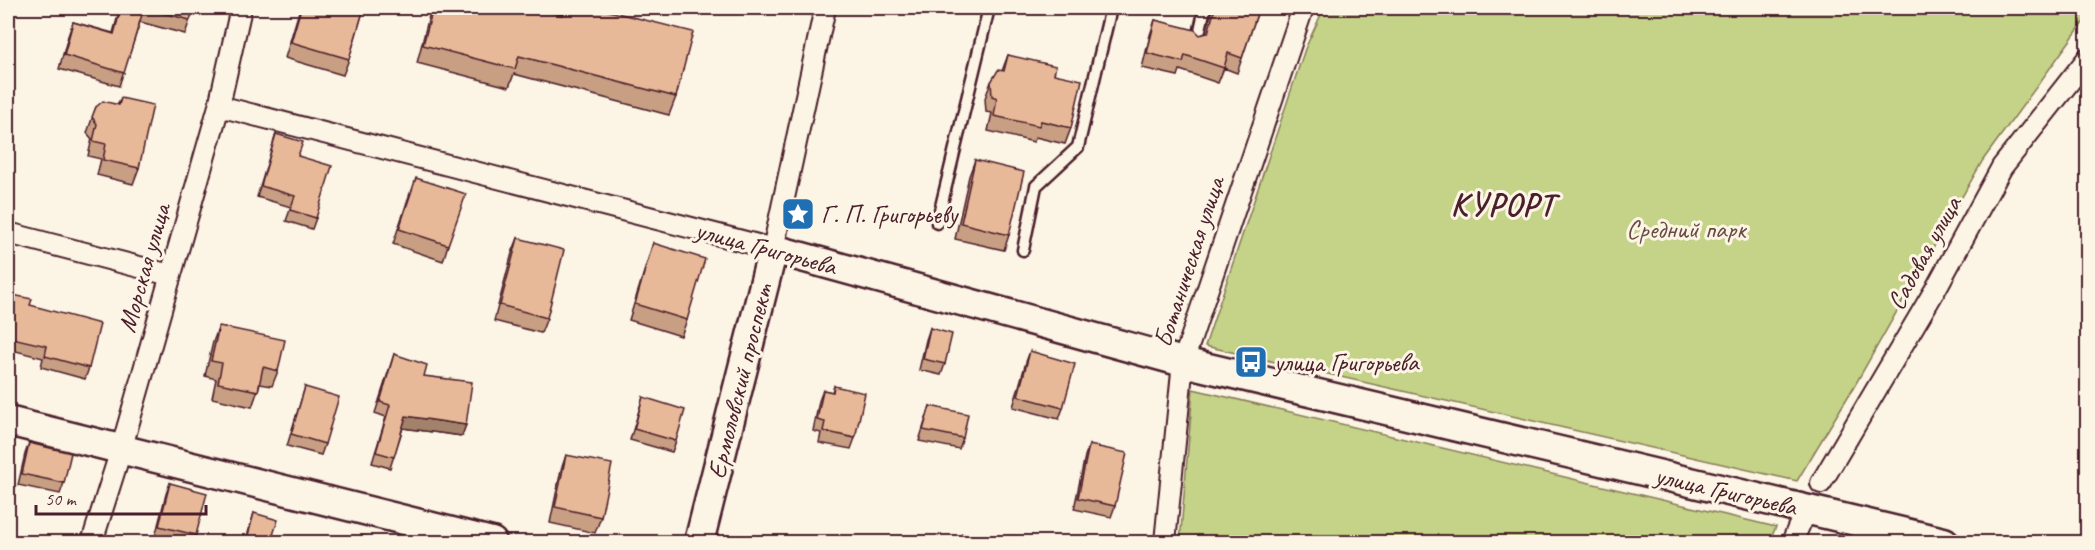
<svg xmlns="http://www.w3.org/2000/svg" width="2095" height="550" viewBox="0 0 2095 550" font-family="Caveat,sans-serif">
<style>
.green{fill:#c4d387;stroke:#877959;stroke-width:1.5}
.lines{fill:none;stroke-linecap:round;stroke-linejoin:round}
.lane-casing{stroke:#4a1f2b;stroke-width:15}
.street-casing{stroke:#4a1f2b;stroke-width:24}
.secondary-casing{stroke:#4a1f2b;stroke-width:33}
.lane{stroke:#fcf5e5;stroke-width:10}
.street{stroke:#fcf5e5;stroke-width:20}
.secondary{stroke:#fcf5e5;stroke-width:28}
.wall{fill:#c89f83;stroke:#4a1f2b;stroke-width:1.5}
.shaded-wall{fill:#a2826a;stroke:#4a1f2b;stroke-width:1.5}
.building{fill:#e8b998;stroke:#4a1f2b;stroke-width:1.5}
.labels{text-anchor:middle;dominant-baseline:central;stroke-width:6;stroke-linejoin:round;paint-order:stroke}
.poi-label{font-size:26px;fill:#4a1f2b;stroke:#fcf5e5;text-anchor:start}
.park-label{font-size:26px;fill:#684c42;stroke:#fcf5e5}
.street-label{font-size:26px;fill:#4a1f2b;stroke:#fcf5e5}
.district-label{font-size:32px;font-weight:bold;letter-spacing:1.5px;fill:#4a1f2b;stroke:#fcf5e5}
</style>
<rect width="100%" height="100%" fill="#fcf5e5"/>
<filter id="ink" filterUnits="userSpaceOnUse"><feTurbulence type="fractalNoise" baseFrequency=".0167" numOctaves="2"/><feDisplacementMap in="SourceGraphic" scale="12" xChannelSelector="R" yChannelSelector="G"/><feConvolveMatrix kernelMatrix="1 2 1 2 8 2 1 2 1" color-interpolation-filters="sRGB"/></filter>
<g filter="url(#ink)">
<path class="green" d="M1324,8h763l1,8 -105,144 -128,225 -58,96 -592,-135 100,-297z
M1193,389l583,138 -7,15h-589z"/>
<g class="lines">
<g class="lane-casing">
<path id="lane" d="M1197,43l8,-35
M937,223l52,-215
M1023,250l13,-64 42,-39 33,-139"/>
</g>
<g class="street-casing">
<path id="street" d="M219,106l554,143 52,-241
M8,233l162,42
M1821,483l114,-193 67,-123 86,-109
M92,542l29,-92 98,-344 22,-98
M1165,542l18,-180 120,-354
M1792,542l14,-32"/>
</g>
<g class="secondary-casing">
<path id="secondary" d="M8,421l484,121
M699,542l74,-293 410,113 761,180"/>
</g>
<use href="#lane" class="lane"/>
<use href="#street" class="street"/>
<use href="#secondary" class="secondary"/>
</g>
<path class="wall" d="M120,8h74l-9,26 -45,-12 -21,64 -60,-17 9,-33 5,-14 40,11z
M300,8h64l-15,51 -6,16 -58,-17z
M431,8h100l30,7 2,-7h34l79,89 -7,18 -155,-41 -5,13 -92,-24z
M1212,8h47l-22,65 -13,-5 -6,15 -38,-13 -2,6 -36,-8 8,-33 5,-15 45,15 6,-2 6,-23z
M1008,55l46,19 17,54 -6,16 -30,-7 -1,5 -46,-11 4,-18 -6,-1 -1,-14 6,-16 11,-11z
M121,98l18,70 -6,16 -36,-9 4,-16 -13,-3 4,-17 -5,-6 9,-26 22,-3z
M276,134l22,22 18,62 -4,11 -26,-8 5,-14 -34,-10z
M975,160l34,75 -5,15 -49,-11 14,-63z
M410,193l38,52 -5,16 -50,-17z
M518,238l29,80 -6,15 -47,-12 18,-68z
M653,243l34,77 -6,16 -52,-16 19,-61z
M8,294l22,11 59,63 -4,11 -44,-12 2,-9 -35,-9z
M219,326l59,45 -6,15 -12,-2 -8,23 -40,-9 4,-19 -11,-3 8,-34z
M930,328l15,36 -4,11 -22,-5 7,-30z
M1030,351l33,57 -4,11 -46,-12 13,-45z
M394,354l68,82 -59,-8 -13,40 -18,-5 14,-46 -11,-4z
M834,386l21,52 -4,11 -32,-6 2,-10 -8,-2 6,-30 4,-11 9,2z
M305,387l20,57 -4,11 -34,-9z
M643,397l33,44 -4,11 -42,-12z
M930,406l33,32 -4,11 -40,-8z
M29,443l35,40 -4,11 -42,-9 7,-31z
M1089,445l26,61 -4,11 -37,-8 11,-53z
M566,455l35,62 -6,16 -45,-10 11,-53z
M170,483l26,52 -3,8h-16l-22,-6 11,-43z
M254,513l19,22 26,8h-54z"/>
<path class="shaded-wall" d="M406,416l60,9 -4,11 -60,-8z"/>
<path class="building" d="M121,8h73l-4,12 -46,-12 -20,65 -60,-18 9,-33 41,12z
M301,8h63l-15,51 -58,-17z
M433,8h98l31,7 2,-7h33l96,24 -17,65 -157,-41 -4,13 -92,-24z
M1215,8h44l-17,50 -14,-5 -4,15 -39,-13 -2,7 -36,-9 8,-33 40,10 5,5 8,-2z
M1008,55l48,11 -2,8 28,6 -11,48 -30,-7 -2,5 -45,-10 3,-18 -5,-2 -1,-14 7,-12 6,1z
M121,98l32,7 -14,63 -36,-8 3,-16 -13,-3 4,-17 -5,-7 4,-10 7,-6 16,4z
M276,134l27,8 -5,14 34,10 -16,52 -26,-8 5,-14 -34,-10z
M975,160l49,12 -15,63 -48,-12z
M416,178l50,16 -18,51 -49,-16z
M518,238l46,12 -17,68 -47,-13z
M653,243l52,16 -18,61 -52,-16z
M8,294l24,5 -2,6 70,19 -11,44 -44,-12 2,-10 -39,-9z
M219,326l66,14 -7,31 -15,-4 -5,24 -40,-8 4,-20 -11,-2z
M930,328l22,6 -7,30 -22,-5z
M1030,351l45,13 -12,44 -45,-12z
M394,354l33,11 -3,11 48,6 -6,43 -60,-9 -12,41 -18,-5 14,-47 -10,-3z
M834,386l31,7 -10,45 -32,-7 2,-9 -8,-2 6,-30 10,2z
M305,387l34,10 -14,47 -34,-10z
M643,397l42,13 -9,31 -42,-12z
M930,406l38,8 -5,24 -40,-8z
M29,443l42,10 -7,30 -42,-9z
M1089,445l38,8 -12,53 -37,-8z
M566,455l46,9 -11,53 -46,-10z
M170,483l37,10 -11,42 -37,-9z
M254,513l24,7 -5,15 26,8h-53z
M962,534l31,9h-33z
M364,536l22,6v1h-24z"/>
</g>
<defs>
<g id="sight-square" transform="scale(1.725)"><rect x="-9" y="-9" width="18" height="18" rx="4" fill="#1f6fb2" stroke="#fcf5e5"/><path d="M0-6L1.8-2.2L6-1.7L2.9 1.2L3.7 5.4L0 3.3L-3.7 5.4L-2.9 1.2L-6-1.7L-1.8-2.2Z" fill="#fff"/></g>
<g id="bus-square" transform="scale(1.725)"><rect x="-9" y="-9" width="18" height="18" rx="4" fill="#1f6fb2" stroke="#fcf5e5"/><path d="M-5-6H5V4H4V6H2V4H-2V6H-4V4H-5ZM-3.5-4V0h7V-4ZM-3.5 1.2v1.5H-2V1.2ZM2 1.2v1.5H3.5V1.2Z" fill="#fff"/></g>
</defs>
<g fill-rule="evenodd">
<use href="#sight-square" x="798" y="214"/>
<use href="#bus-square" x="1251" y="362"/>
</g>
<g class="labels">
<g class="poi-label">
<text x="821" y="214">Г. П. Григорьеву</text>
<text x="1274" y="362">улица Григорьева</text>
</g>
<g class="park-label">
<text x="1686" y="229">Средний парк</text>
</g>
<g class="street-label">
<text transform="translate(766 248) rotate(15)">улица Григорьева</text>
<text transform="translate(1924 253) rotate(-61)">Садовая улица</text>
<text transform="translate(1189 262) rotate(-72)">Ботаническая улица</text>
<text transform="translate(144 268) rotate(-74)">Морская улица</text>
<text transform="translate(740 381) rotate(-76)">Ермоловский проспект</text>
<text transform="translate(1726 491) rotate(13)">улица Григорьева</text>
</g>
<g class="district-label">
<text x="1503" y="204">КУРОРТ</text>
</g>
</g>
<rect width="2095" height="550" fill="none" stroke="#fcf5e5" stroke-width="30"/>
<rect x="15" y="15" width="2065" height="520" fill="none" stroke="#4a1f2b" stroke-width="2" filter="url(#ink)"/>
<path d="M36 505v9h170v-9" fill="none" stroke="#4a1f2b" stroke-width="3"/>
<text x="45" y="505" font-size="18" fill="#4a1f2b" stroke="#fcf5e5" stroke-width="4.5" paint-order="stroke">50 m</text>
</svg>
